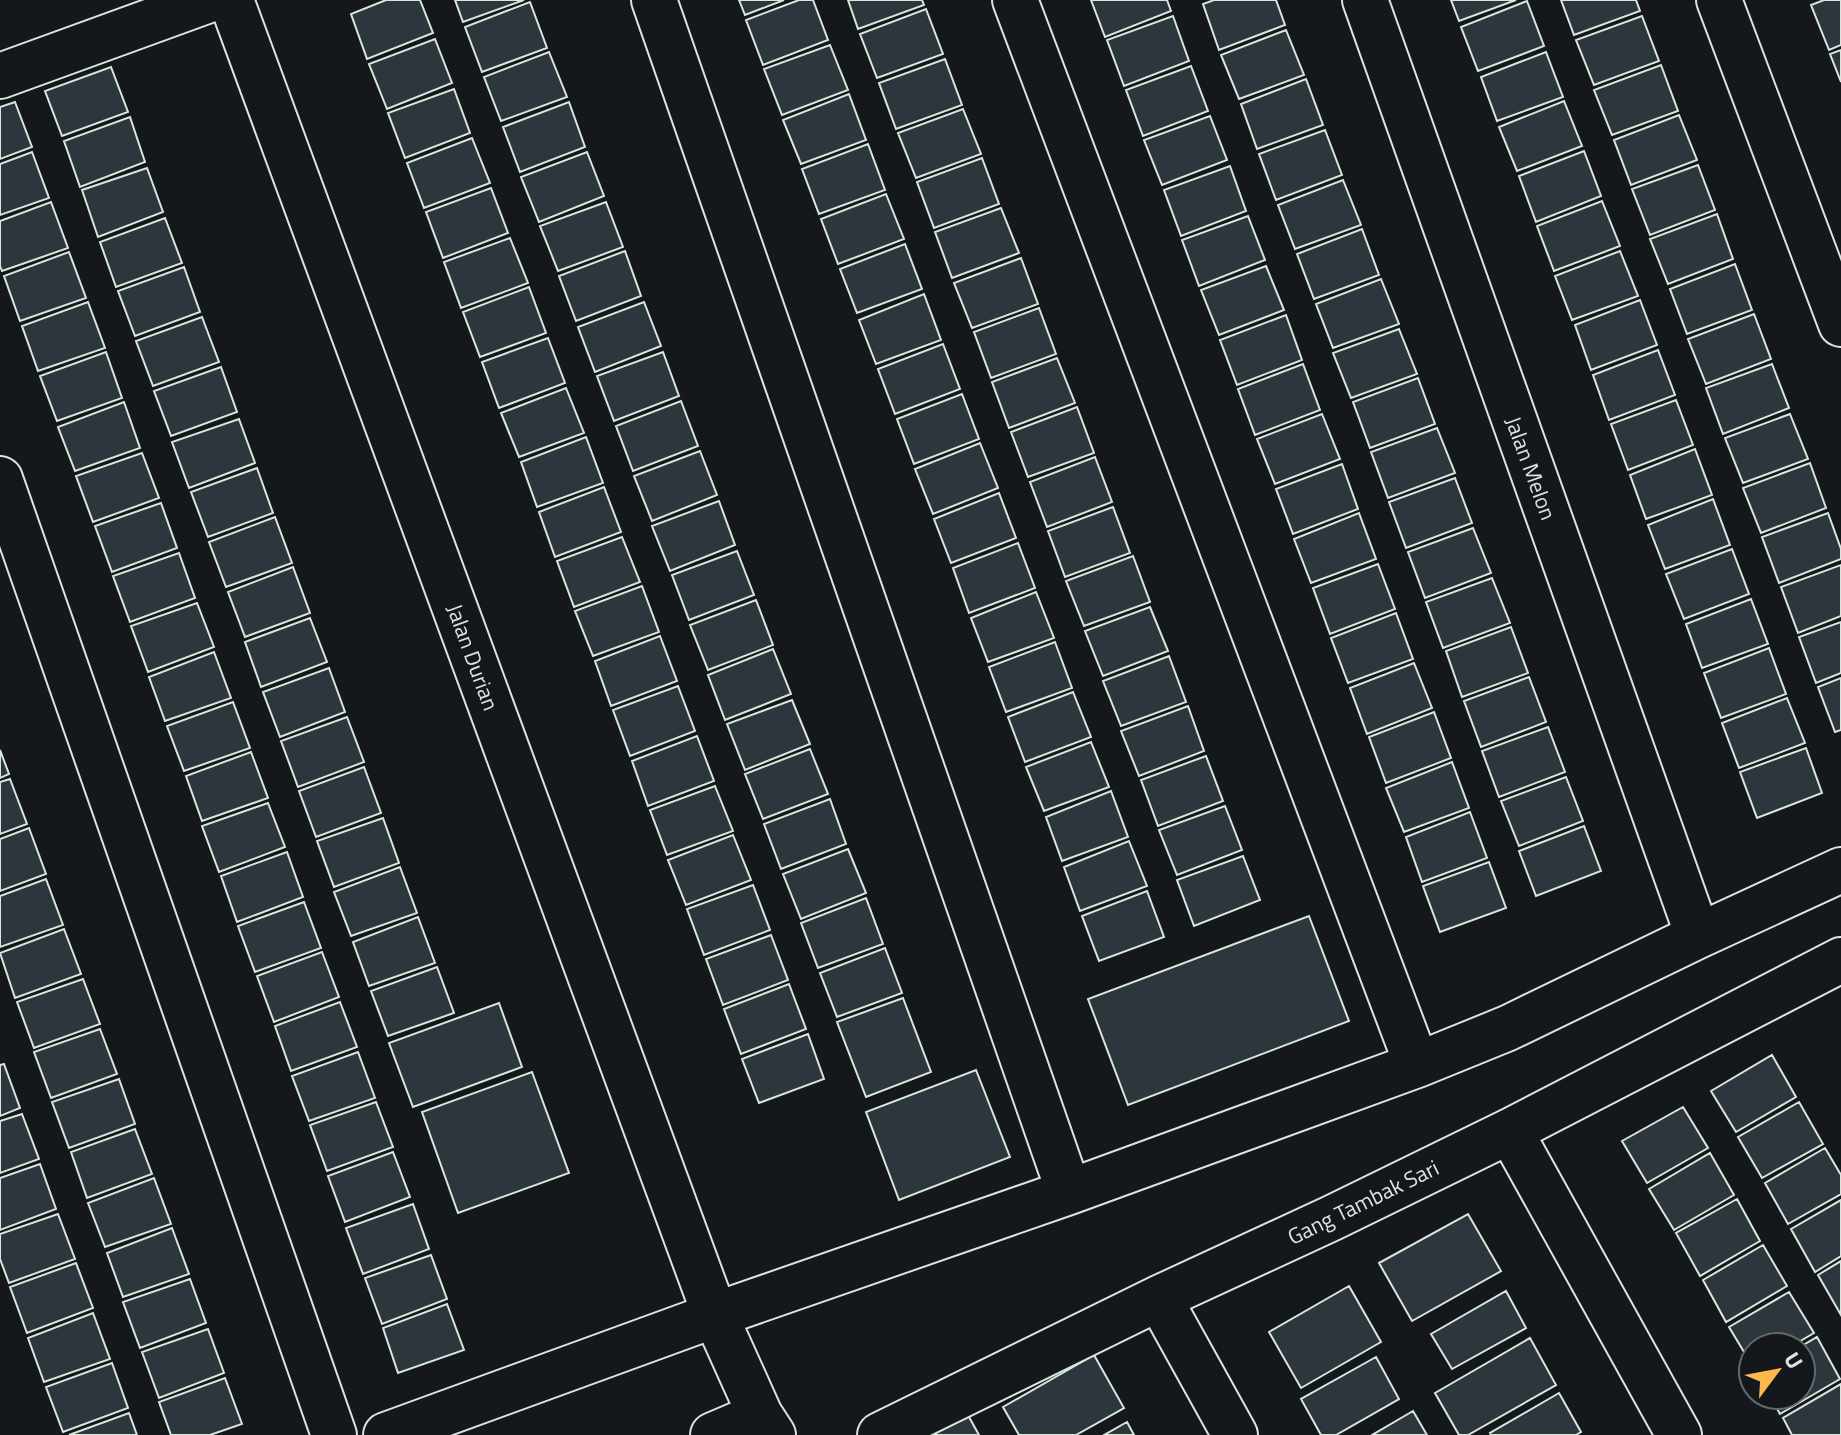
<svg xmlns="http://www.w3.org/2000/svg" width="1841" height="1435" viewBox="0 0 1841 1435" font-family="'Titillium Web',sans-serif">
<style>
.building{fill:#2c363c;stroke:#d8e6dc;stroke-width:2}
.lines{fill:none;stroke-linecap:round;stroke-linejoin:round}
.minor-casing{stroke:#d8e6dc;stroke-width:48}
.minor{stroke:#14181c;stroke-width:44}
.labels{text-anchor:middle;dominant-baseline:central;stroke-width:6;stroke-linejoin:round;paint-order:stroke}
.street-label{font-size:22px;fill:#d8e6dc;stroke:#14181c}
</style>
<rect width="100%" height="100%" fill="#14181c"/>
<path class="building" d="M386,0h34l13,33 -66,26 -16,-45z
M455,0h69l-61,22z
M739,0h45l-39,15z
M799,0h14l15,40 -65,25 -17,-45z
M848,0h74l2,5 -66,24z
M1091,0h76l4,11 -66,26z
M1214,0h62l9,25 -66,25 -16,-46z
M1451,0h65l-57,21z
M1561,0h75l4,11 -66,24z
M1824,0h17v45l-12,5 -18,-45z
M1527,1l17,45 -66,25 -17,-44z
M530,2l17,46 -65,24 -17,-45z
M926,9l17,45 -66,24 -17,-44z
M1173,16l16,45 -65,25 -17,-46z
M1642,16l17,45 -65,24 -18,-45z
M1286,30l18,45 -65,24 -18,-44z
M435,39l17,44 -65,26 -18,-45z
M830,45l18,45 -66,25 -18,-46z
M1841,50v32l-11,-28z
M549,52l18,45 -66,24 -17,-44z
M1546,52l17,45 -66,24 -16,-44z
M945,59l17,46 -66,24 -17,-46z
M1661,65l17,46 -66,24 -18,-45z
M1191,66l17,45 -65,25 -17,-46z
M111,67l17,45 -66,24 -17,-45z
M1306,79l17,46 -66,24 -16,-45z
M454,89l16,44 -65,25 -17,-45z
M849,94l17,46 -65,24 -18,-44z
M1564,101l18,45 -65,25 -18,-44z
M15,102l17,45 -32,12v-52z
M569,102l16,45 -65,25 -17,-45z
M963,109l18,45 -65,24 -18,-45z
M1679,115l18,45 -66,25 -17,-45z
M1210,116l17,44 -65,25 -18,-45z
M130,117l15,45 -65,25 -16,-46z
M1325,130l17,45 -66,25 -17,-46z
M472,138l18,45 -66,25 -17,-45z
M868,144l17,46 -66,24 -17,-45z
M1584,151l17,45 -65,26 -17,-46z
M32,152l17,46 -49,17v-51z
M587,152l17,44 -65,26 -18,-45z
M982,158l17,46 -65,24 -17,-46z
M1698,165l17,45 -65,25 -18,-46z
M1230,166l16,45 -65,25 -17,-46z
M147,168l16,44 -65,25 -16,-47z
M1343,180l18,45 -66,24 -17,-44z
M491,188l17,45 -65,25 -17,-46z
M886,194l18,45 -66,25 -17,-45z
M1602,201l18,45 -66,25 -17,-45z
M51,202l17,46 -66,23 -2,-5v-45z
M606,202l17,45 -65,24 -18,-45z
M1001,208l18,45 -67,25 -17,-46z
M1717,214l16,45 -65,25 -18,-45z
M1248,216l17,44 -66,26 -17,-46z
M165,218l17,45 -66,24 -16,-45z
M1362,229l17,46 -65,24 -17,-45z
M510,238l18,45 -67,25 -17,-46z
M905,244l17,45 -65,24 -17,-44z
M625,251l16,45 -65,25 -17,-45z
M1620,251l18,45 -66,24 -17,-44z
M69,252l17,46 -66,23 -16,-45z
M1021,258l17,46 -66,24 -18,-45z
M1735,264l17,46 -65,24 -17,-45z
M1266,266l18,44 -65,25 -18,-45z
M184,267l16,45 -65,24 -17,-45z
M1381,279l18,45 -66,24 -17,-44z
M529,287l17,46 -66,24 -17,-45z
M924,294l17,46 -65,24 -17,-44z
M1640,300l17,45 -66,25 -16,-45z
M88,302l17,46 -67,23 -16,-45z
M644,302l17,44 -66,26 -17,-45z
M1039,308l17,46 -65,24 -17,-46z
M1754,314l17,45 -65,25 -18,-45z
M1286,315l16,45 -65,25 -17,-45z
M202,317l17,45 -66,24 -17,-45z
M1399,329l18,45 -66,24 -18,-45z
M548,338l17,45 -66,25 -17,-46z
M943,344l17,45 -65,25 -17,-45z
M1658,350l17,45 -66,25 -16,-45z
M106,352l16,46 -65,23 -17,-45z
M663,352l16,44 -65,25 -17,-45z
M1057,358l18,45 -66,25 -17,-46z
M1303,364l17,46 -65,25 -17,-46z
M1772,364l17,44 -66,26 -17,-46z
M221,367l16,45 -66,24 -17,-45z
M1418,378l17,46 -65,24 -17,-46z
M566,388l18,45 -65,24 -18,-44z
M962,394l17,45 -65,25 -17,-45z
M1676,400l17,45 -65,25 -17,-46z
M681,401l17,45 -65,25 -17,-45z
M124,402l16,46 -65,23 -17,-44z
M1077,407l17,46 -66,24 -17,-45z
M1322,414l18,45 -65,25 -18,-45z
M1790,414l18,45 -65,24 -18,-45z
M239,419l16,44 -66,25 -17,-46z
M1437,428l18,45 -67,25 -17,-46z
M586,437l17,46 -66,24 -16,-45z
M980,443l18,45 -65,26 -18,-45z
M1695,449l17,46 -66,24 -16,-44z
M700,451l17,44 -65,26 -18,-45z
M142,453l17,45 -66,24 -17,-46z
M1095,457l17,45 -65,25 -17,-45z
M1810,463l16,45 -65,25 -18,-45z
M1342,464l16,45 -65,25 -17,-45z
M257,468l16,45 -65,24 -17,-45z
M1455,478l17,45 -66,25 -17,-46z
M604,487l17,45 -66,25 -16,-45z
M999,493l17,45 -65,25 -17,-44z
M1713,499l17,46 -65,24 -17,-44z
M719,501l16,44 -65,26 -18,-45z
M161,503l16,45 -65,24 -17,-46z
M1113,507l17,46 -65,24 -17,-46z
M1359,513l17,46 -65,24 -17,-44z
M1828,513l13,36v10l-62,24 -17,-46z
M275,517l17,46 -66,24 -17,-45z
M1473,528l18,45 -66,25 -17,-46z
M622,537l18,45 -66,25 -17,-46z
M1018,543l17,45 -66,25 -16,-45z
M1732,549l17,45 -65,25 -18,-45z
M737,551l17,44 -65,25 -17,-45z
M179,553l16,45 -65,24 -17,-46z
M1133,556l17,46 -66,24 -18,-45z
M1378,564l17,45 -65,25 -17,-46z
M1841,565v51l-43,17 -17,-46z
M293,567l17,46 -65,24 -17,-45z
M1492,578l18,45 -67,25 -17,-46z
M642,586l17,46 -66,24 -18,-45z
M1036,592l18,46 -66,24 -17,-44z
M1751,599l17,45 -66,24 -16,-44z
M756,600l17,45 -65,25 -18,-45z
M197,603l17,44 -66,25 -17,-46z
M1150,607l18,44 -65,25 -18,-45z
M1396,613l17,46 -65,24 -17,-45z
M310,618l17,44 -66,25 -16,-45z
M1841,622v51l-25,10 -17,-46z
M1511,627l17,46 -66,24 -16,-46z
M660,636l17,45 -66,25 -16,-45z
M1055,642l17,46 -66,24 -17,-45z
M1769,648l17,46 -65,24 -17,-45z
M773,649l18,45 -66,26 -17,-45z
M214,652l17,46 -66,23 -16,-44z
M1169,656l17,46 -65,24 -18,-45z
M1414,663l18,45 -65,26 -17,-46z
M329,668l16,44 -65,25 -17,-45z
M1529,677l17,45 -65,25 -17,-46z
M1841,678v52l-6,2 -17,-45z
M678,686l17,45 -65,25 -17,-46z
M1073,692l18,45 -66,25 -17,-45z
M1787,698l18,45 -66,25 -17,-45z
M792,700l18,44 -65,26 -18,-46z
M233,702l17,46 -66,23 -17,-45z
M1188,706l16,45 -65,25 -18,-45z
M1434,712l17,46 -65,25 -17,-46z
M347,717l17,45 -66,25 -17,-46z
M1548,727l17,45 -66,25 -17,-46z
M697,736l17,45 -66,25 -16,-45z
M1091,742l18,45 -65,24 -18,-44z
M1806,748l16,45 -65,25 -17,-46z
M810,749l18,45 -65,25 -18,-45z
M0,750l9,24 -9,4z
M251,752l17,46 -66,23 -16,-45z
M1206,756l17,45 -65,25 -17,-46z
M1452,762l17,46 -65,24 -18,-44z
M364,767l17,46 -65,24 -17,-46z
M1566,777l17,44 -64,25 -18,-45z
M10,779l17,45 -27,10v-52z
M715,786l18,45 -66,24 -17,-45z
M1111,791l17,46 -66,24 -16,-44z
M830,799l16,45 -65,25 -17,-45z
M268,803l17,44 -66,25 -17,-46z
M1225,806l17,44 -65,25 -18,-45z
M1470,812l17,46 -65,24 -16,-45z
M383,818l16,45 -65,24 -17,-46z
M1584,826l17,45 -65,25 -17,-45z
M29,828l17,46 -46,17v-52z
M733,835l18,45 -65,25 -18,-45z
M1129,841l18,45 -67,25 -16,-44z
M848,849l18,44 -65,26 -18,-45z
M287,852l16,45 -66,25 -16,-46z
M1243,856l17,44 -66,26 -17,-46z
M1489,862l17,46 -66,24 -17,-46z
M400,867l17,46 -66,23 -17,-44z
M46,879l17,46 -63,22v-51z
M753,885l17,45 -66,25 -17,-46z
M1147,891l17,46 -65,24 -17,-45z
M866,898l17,46 -65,24 -17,-45z
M304,902l17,46 -66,24 -17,-46z
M1309,916l40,105 -221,84 -40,-106z
M418,917l17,46 -66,23 -16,-44z
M64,929l17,45 -66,24 -15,-45z
M771,935l17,45 -65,25 -17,-46z
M885,948l17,45 -65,24 -17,-44z
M322,952l17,45 -65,25 -17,-46z
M437,967l17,46 -66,23 -17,-45z
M83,979l17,45 -66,24 -17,-46z
M789,984l17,45 -65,25 -17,-45z
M903,998l28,74 -65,25 -29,-75z
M340,1002l17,45 -66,24 -16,-45z
M499,1003l23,64 -109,40 -24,-64z
M100,1029l17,45 -66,24 -17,-46z
M808,1034l16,45 -65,24 -17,-44z
M358,1052l17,46 -66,23 -17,-45z
M1772,1055l24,42 -60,35 -25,-41z
M4,1064l16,44 -20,8v-51z
M976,1070l34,87 -111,43 -33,-88z
M532,1072l37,101 -111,40 -36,-101z
M119,1079l16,45 -66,24 -17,-46z
M376,1102l17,45 -66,24 -17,-46z
M1799,1102l24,42 -61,34 -24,-41z
M1683,1107l25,41 -61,35 -25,-42z
M22,1114l17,45 -39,14v-52z
M135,1129l17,45 -65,24 -16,-46z
M1825,1148l16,27v19l-53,30 -23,-41z
M393,1152l17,45 -65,25 -17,-46z
M1710,1153l24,42 -60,35 -25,-41z
M40,1164l16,45 -56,21v-52z
M154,1178l17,46 -66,23 -17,-44z
M1737,1199l23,42 -60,35 -24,-43z
M1841,1200v56l-26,16 -24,-43z
M413,1204l16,45 -66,25 -17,-46z
M58,1214l17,45 -66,24 -9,-24v-25z
M1468,1214l33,57 -89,50 -33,-58z
M172,1228l17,46 -66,23 -16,-44z
M1763,1245l24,41 -61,36 -23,-42z
M431,1255l16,44 -65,25 -17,-46z
M1841,1261v54l-23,-40z
M76,1263l17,45 -66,25 -17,-46z
M190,1279l16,44 -66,25 -17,-46z
M1349,1286l32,56 -80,46 -32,-56z
M1506,1291l20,37 -74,41 -21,-35z
M1789,1292l25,41 -24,14h-37v20l-24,-40z
M447,1304l17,46 -66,23 -15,-45z
M93,1313l17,46 -66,23 -16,-44z
M208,1329l16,44 -65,25 -17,-46z
M1817,1337l23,42 -60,35 -11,-19h32l-1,-48z
M1530,1338l26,47 -88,50h-9l-24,-42z
M1094,1355l30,53 -48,27h-57l-16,-28z
M1376,1357l23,42 -63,36h-15l-20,-36z
M112,1363l16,45 -65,24 -17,-45z
M225,1378l17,46 -32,11h-39l-12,-33z
M1841,1384v51h-49l-9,-17z
M1559,1393l22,39 -5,3h-85l-1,-2z
M959,1399l20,36h-84z
M1413,1411l14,24h-55z
M129,1413l8,22h-68z
M1127,1422l7,13h-30z"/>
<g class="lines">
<g class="minor-casing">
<path id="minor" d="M231,0l484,1315 45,100 13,20
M654,0l415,1192
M1015,0l402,1065
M1365,0l333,936
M1719,0l122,324
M0,76l209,-76
M0,479l334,956
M1510,1131l169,304
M1159,1298l76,137
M386,1435l329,-120 354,-123 348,-127 91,-37 190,-92 143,-66
M713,1435l47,-20
M880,1435l279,-137 173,-80 178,-87 331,-171"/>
</g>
<use href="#minor" class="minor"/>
</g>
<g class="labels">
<g class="street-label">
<text transform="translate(1531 468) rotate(70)">Jalan Melon</text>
<text transform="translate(473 657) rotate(70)">Jalan Durian</text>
<text transform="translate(1363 1202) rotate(-26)">Gang Tambak Sari</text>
</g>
</g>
<g transform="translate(1777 1371) rotate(58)"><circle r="38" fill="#14181c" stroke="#626a69" stroke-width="2"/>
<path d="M0-6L14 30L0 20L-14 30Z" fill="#ffb74d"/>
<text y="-12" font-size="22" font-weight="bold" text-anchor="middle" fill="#d8e6dc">U</text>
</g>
</svg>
